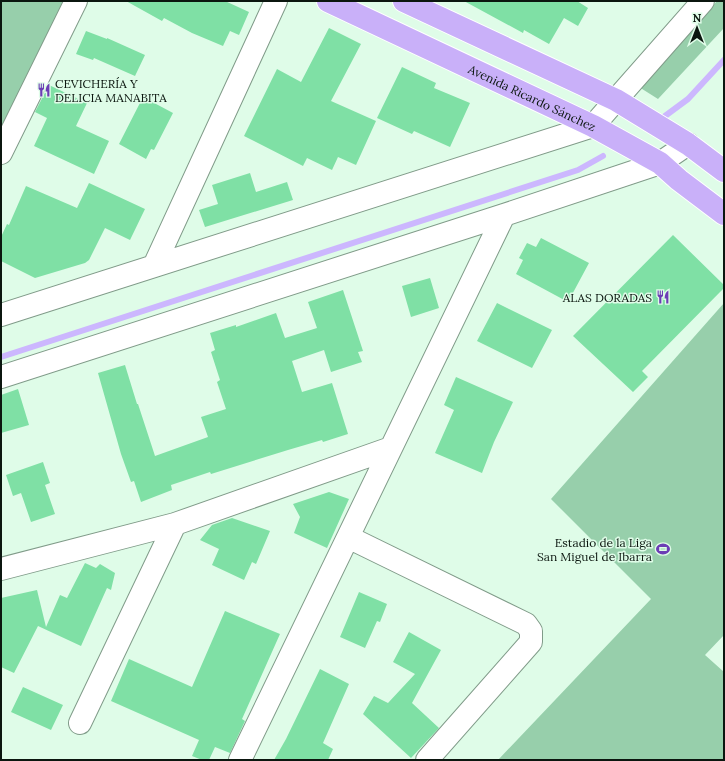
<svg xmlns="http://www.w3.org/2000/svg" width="725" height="761" viewBox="0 0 725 761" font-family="Lora,serif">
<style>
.green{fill:#97cfab}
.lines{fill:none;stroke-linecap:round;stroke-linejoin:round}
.stream{stroke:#ccb7fe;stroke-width:6}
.building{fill:#7fe0a5}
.minor-casing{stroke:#809b89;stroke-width:24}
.major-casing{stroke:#fff;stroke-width:24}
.minor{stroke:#fff;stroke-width:22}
.major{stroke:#c9b0f9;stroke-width:22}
.labels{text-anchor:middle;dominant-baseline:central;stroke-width:3;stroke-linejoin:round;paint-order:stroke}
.poi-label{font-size:12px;fill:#0b160f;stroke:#dffce8;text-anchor:end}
.street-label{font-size:12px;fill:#0b160f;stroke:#dffce8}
</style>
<rect width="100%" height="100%" fill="#dffce8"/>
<path class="green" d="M1,1h63l-63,128z
M717,1h7v27l-66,71 -19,-12z
M724,303v332l-19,20 19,17v88h-226l153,-161 -100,-100z"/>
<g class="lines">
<path class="stream" d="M665,116l23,-17 36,-39
M1,357l577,-187 25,-14"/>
</g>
<path class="building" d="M126,1h99l24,11 -10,23 -9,-4 -7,15 -31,-13 -28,-15 -2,3z
M464,1h113l11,7 -10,18 -14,-8 -15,26 -25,-14 -1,3z
M329,28l32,16 -30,57 45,20 -20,44 -18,-8 -6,13 -25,-12 -4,8 -59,-30 33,-67 24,13z
M86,31l21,8v-1l38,17 -10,21 -41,-18 -1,2 -17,-6z
M402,67l34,16 -2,5 36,15 -20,44 -36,-16 -2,3 -35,-16z
M49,85l38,18 -11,23 33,15 -15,33 -60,-28 13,-28 -12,-6z
M143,97l30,16 -19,37 -3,-1 -5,10 -27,-15z
M250,173l6,19 31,-10 6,18 -88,27 -6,-17 19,-6 -6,-19z
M89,183l56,26 -15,31 -25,-12 -16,32 -4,3 -50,15 -34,-17v-24l6,-13 2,1 17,-39 51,22z
M673,235l51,50v3l-82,83 6,6 -15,15 -60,-56z
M541,238l48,25 -21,39 -52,-28 7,-14 -4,-2 8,-15 9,4z
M430,278l9,30 -28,9 -9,-31z
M343,290l20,61 -5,1 4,10 -31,10 -7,-22 -32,11 10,31 30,-9 16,51 -25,8 -1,-2 -34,10 -77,24 -1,-2 -39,13 1,5 -31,12 -7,-21 -3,1 -10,-28 -23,-81 27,-8 12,39h1l17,52 53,-19 -7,-20 25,-8 -9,-27 3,-2 -9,-28 4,-2 -5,-17 26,-8v2l40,-14 9,25 32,-10 -9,-26z
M497,303l55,27 -20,38 -55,-27z
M456,377l57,25 -19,40 -12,31 -47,-20 19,-43 -10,-5z
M18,389l11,36 -28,8v-38z
M43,462l7,21 -5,2 10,29 -24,8 -10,-29 -8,3 -7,-21z
M329,492l20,7 -22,49 -33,-15 6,-16 -7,-13z
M232,518l38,13 -14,33 -4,-2 -8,18 -32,-15 7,-16 -19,-9 12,-15z
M85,563l11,5 4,-4 15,9 -4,17 -4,-2 -26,58 -43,-20 -24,47 -13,-6v-69l36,-8 9,37 14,-32 7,3z
M359,592l28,12 -7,18 -3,-1 -12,27 -25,-11z
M225,611l55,23 -38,85 3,2 -15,32 -15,-6 -6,13h-7l-10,-4 7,-16 -88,-39 18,-42 63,28z
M409,632l32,18 -29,53 27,25 -28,30 -48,-44 11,-18 14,7 27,-29 -22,-12z
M320,669l29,15 -26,59 10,6 -5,11h-54l12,-21z
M23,687l40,18 -12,25 -40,-18z"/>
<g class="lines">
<g class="minor-casing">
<path id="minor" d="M1,153l75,-152
M154,266l122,-265
M1,315l592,-189 110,-125
M1,377l503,-162 156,-52 28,-19
M348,537l178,87 5,7v11l-104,118
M1,569l174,-45 216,-76
M80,723l95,-199
M240,760l264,-545"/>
</g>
<g class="major-casing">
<g id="major">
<path id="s1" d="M328,1l265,125 67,37 19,17 45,34"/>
<path d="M404,1l212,99 72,44 36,27"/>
</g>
</g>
<use href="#minor" class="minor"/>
<use href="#major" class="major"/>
</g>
<defs>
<g id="restaurant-bare" transform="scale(1.08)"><path d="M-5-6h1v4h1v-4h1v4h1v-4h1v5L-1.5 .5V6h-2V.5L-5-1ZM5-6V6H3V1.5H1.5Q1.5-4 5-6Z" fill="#6c3db5" stroke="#dffce8" stroke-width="2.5" paint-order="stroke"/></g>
<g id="stadium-bare" transform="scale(1.08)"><path d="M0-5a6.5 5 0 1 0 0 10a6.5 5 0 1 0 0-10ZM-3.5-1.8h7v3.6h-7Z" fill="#6c3db5" stroke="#dffce8" stroke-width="2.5" paint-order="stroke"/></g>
</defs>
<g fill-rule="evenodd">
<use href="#restaurant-bare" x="44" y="90"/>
<use href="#restaurant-bare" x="663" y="297"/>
<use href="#stadium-bare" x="663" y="549"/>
</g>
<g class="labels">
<g class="poi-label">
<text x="55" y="83" text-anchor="start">CEVICHERÍA Y<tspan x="55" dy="14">DELICIA MANABITA</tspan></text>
<text x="652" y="297">ALAS DORADAS</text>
<text x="652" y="542">Estadio de la Liga<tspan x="652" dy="14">San Miguel de Ibarra</tspan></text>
</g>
<g class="street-label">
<text stroke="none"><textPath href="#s1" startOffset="226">Avenida Ricardo Sánchez</textPath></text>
</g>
</g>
<rect width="725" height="761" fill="none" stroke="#0b160f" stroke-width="4"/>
<g transform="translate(697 28)" stroke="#dffce8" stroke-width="3" paint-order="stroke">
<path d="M0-3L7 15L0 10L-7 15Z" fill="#0b160f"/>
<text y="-6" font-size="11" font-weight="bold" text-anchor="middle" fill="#0b160f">N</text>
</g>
</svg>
